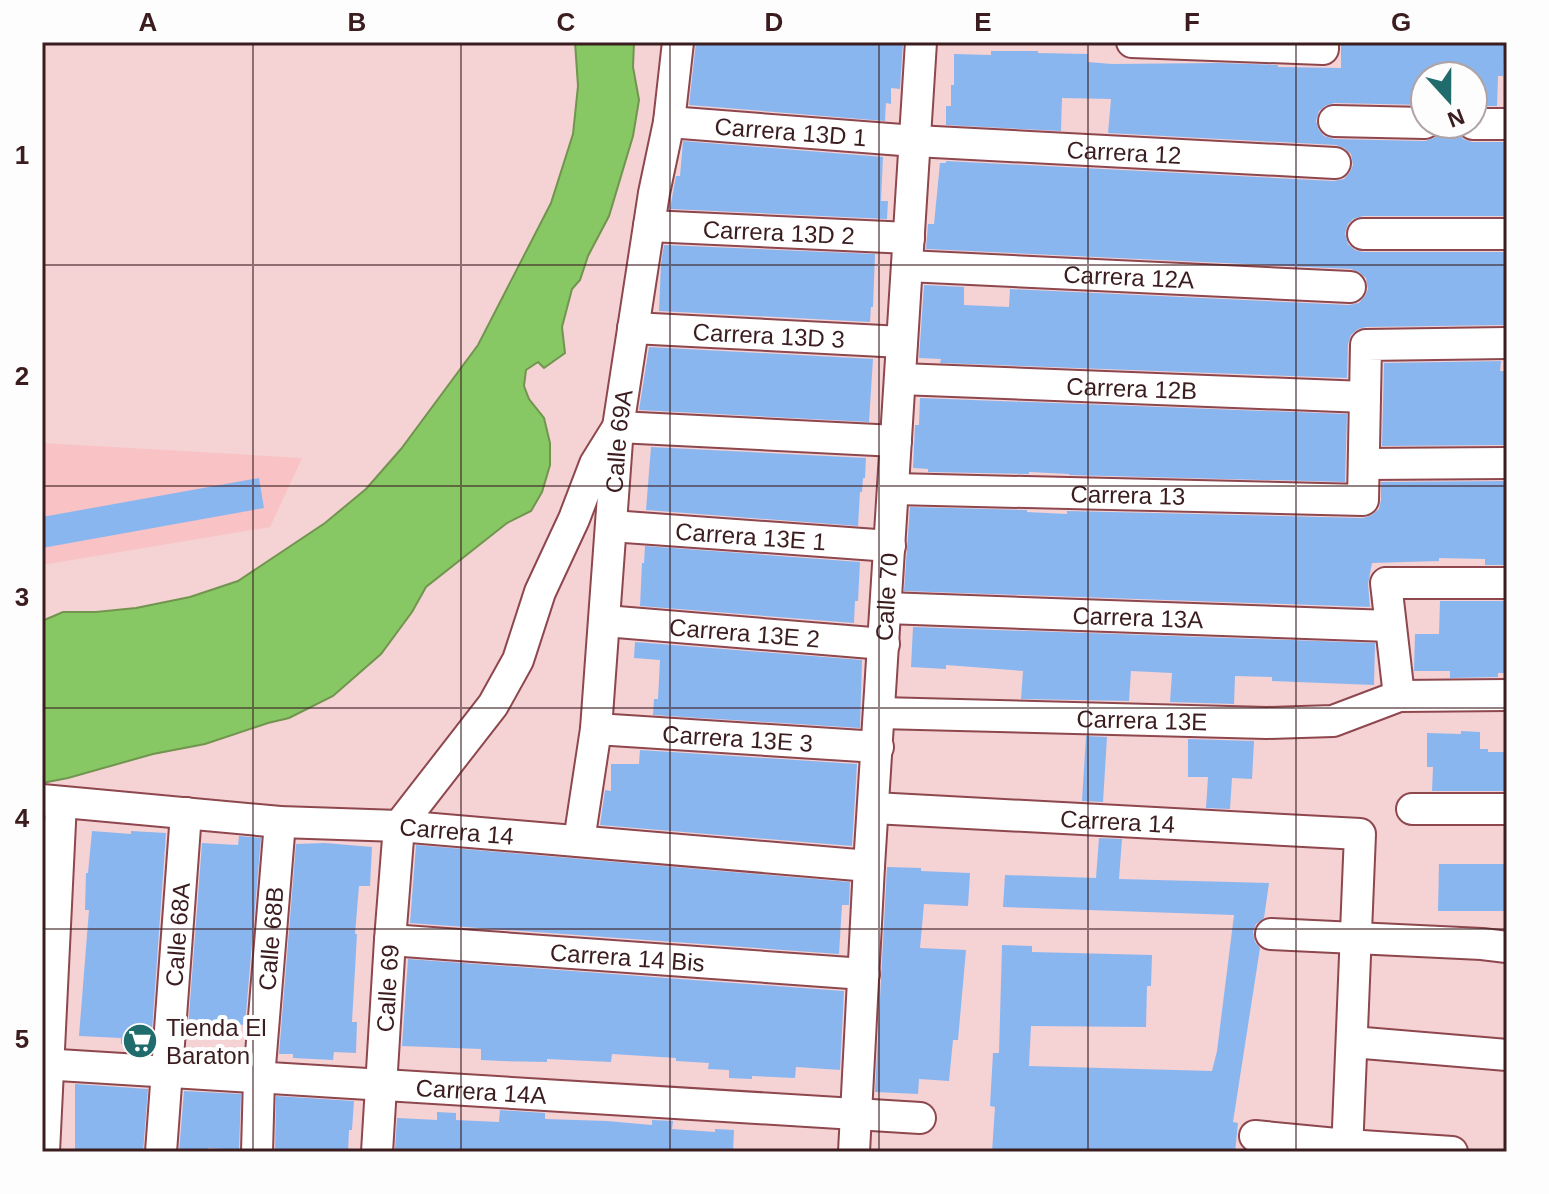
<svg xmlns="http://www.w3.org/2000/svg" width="1549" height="1194" viewBox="0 0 1549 1194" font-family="Helvetica,sans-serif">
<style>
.built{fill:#f9c2c4}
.water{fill:#88c864;stroke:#71944f;stroke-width:2}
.building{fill:#8ab6f0}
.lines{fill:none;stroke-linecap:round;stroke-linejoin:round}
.minor-casing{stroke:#8d474d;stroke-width:34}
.minor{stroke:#fff;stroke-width:30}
.grid{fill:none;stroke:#3b1c1f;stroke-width:2;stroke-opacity:0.55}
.labels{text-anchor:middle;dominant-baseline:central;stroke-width:8;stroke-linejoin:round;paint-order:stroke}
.street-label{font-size:24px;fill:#3b1c1f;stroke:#fdfdfd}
.poi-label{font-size:24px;fill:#3b1c1f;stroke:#fdfdfd;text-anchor:start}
.neatline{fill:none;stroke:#3b1c1f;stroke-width:3}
.grid-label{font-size:26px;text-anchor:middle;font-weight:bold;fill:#3b1c1f}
</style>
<rect width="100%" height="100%" fill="#f5d2d4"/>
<path class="built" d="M42,443l260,15 -32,69 -228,38z"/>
<path class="water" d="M575,42h59l-1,25 6,33 -6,36 -24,80 -21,40 -8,24 -8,9 -10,38 3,26 -21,15 -6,-6 -12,8 -2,16 5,13 15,19 6,25v22l-8,27 -11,19 -24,12 -81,64 -14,25 -31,42 -48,42 -44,22 -21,5 -63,21 -52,10 -85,24 -26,5v-162l21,-9h33l40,-4 54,-11 48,-16 87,-58 41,-34 35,-40 77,-104 73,-142 22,-69 5,-48z"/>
<path class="building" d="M696,42h207l-3,47 -9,-1v16l-5,-1 -1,18 -196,-16z
M1341,42h163l-1,34h-5l-1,30h-20v-12h-4v-18h-48v29l-91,-2 -9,3 -6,5 -3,10 3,9 5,6 10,3 91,2 9,-3 7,-8h16l6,9 9,3h35v74h-144l-10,3 -5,5 -3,9 3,11 7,6 8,2h144v73l-141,2 -8,2 -7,6 -3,9 -1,34 -407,-15 1,-4 -22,-1 5,-73 40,2v18l45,2 1,-18 339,16 10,-2 6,-7 3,-7 -2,-11 -7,-6 -8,-3 -425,-20 2,-25h6l6,-61h6v-2l388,20 10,-2 6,-7 3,-7 -2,-11 -7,-6 -8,-3 -228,-12 3,-34 -49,-1 -1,33 -115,-6v-19h5v-21h3v-31l37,1v-4h47v2l50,1v8l24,2 107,-1 59,2v2l63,1z
M683,141l200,16 -2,44h7l-1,18 -217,-10 6,-33h4z
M664,245l211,9 -2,53h-2l-1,15 -211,-11 2,-48z
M649,347l224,12 -4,63 -230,-12z
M1501,361l-1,10h7l-1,74 -124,1 2,-83z
M920,398l427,16 -2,68 -276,-7v-1l-40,-2v2l-101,-2v-3l-15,-1 2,-43h4z
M651,447l215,11 -1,20h-2l-1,14h-2l-2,34 -212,-16z
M259,478l5,30 -222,40v-31z
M1506,481l-1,49h2v35h-22v-6l-46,-1v3l-67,2 -4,21 2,23 -466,-16 6,-84 117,3v2l40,2v-3l296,7 9,-3 7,-6 2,-9v-18z
M645,546l215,16 -2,39h-3l-1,22 -214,-17 2,-43h2z
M1440,601h67v72h-9v4l-48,1v-7h-36l1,-37h24z
M913,627l462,16 -1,42 -102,-4v-4l-37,-1 -1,28 -64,-2 2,-29 -41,-2 -2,30 -108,-2 2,-28 -77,-6v4l-35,-2z
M635,642l227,18 -2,68 -207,-13 1,-16h4l2,-39 -26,-2z
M1461,731l19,1v17h8v3h19v39h-75l1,-24h-6v-34l34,1z
M1086,736l21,1 -4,65 -21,-1z
M1188,739l66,2 -2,38 -20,-1 -2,31 -24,-1 2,-31h-20z
M640,750l217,14 -5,82 -252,-21 5,-35 6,1v-27h28z
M92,831l39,3v-3l35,2 -15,212 -30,-1v-6l-42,-2 10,-126h-4l1,-37h2z
M239,836l22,2 -16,187 -50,-3v7h-7l14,-186 36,2z
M1099,838l23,1 -3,40 150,4 -5,35 -8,6 -3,8 2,10 5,6 -27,174 5,1 -3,29h-243l3,-45 -5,-1 3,-53h6l3,-108 30,1v6l120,3 -1,31h-4l-1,41 -115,-1 -2,40 183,5 5,-20 17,-136 -231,-8 2,-32 91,3z
M325,843l47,4 -2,39h-11l-4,48h2l-5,88h5l-1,31 -22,-1 -1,8 -40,-2v-4h-14l17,-210z
M416,845l434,37 -1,23h-7l-3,49 -429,-31z
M1439,864h68v47h-69z
M887,867l34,1v3l49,2 -2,33 -44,-2 -4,44 46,2 -8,90h-5l-4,41 -30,-2 -1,15 -43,-2z
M408,959l436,32 -4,79 -44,-3 -1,11 -43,-2v3l-23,-1v-8l-21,-1 1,-6 -33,-2v-3l-64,-4 -1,8 -64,-3v3l-45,-1 -21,-1v-11l-79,-3z
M75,1084l73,5 -5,63h-68z
M184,1091l57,3 -2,56 -31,-2v4h-29z
M276,1096l78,5 -2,29h-3l-1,22h-73z
M500,1110l45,3v6l62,2 45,4v-5l21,1 -1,8 43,3v-3l19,1 -1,22h-292l-46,-3 2,-31 40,2v-8l19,1v7l43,2z"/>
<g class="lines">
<g class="minor-casing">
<g id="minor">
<path d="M1132,42l191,7v-7"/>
<path d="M1334,121l91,2"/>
<path id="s1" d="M669,122l246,19 420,22"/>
<path d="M1473,124h34"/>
<path id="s2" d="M649,226l260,12"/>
<path d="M1363,234h144"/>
<path id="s3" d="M907,266l443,21"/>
<path id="s4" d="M633,328l269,14"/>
<path id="s5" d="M900,379l465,18"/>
<path d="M1364,464l143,-1"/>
<path id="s6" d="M894,489l469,11 3,-155 141,-2"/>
<path id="s7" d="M611,526l279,20"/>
<path id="s8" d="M886,608l504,18"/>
<path id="s9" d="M605,621l279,23"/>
<path d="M1399,696l-13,-113h121"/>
<path id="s10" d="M880,713l387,10 66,-2 66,-25 108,-1"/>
<path id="s11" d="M596,729l282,18"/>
<path id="s12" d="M42,800l238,22 119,4 470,40"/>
<path id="s13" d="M874,808l486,26 -13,318"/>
<path d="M1412,809h95"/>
<path d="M399,826l94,-121 25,-45 22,-68 34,-73 21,-55 23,-37 278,14"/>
<path id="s14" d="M579,841l17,-112 22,-302 36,-234 15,-71 9,-80"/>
<path d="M1271,934l211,10 25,3"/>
<path id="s15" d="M390,940l474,34"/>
<path d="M1352,1042l155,13"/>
<path id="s16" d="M42,1064l878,54"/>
<path d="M1255,1136l92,9 105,7"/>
<path d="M44,1152l17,-350"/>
<path id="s17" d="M161,1152l25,-339"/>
<path id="s18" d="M257,1152l2,-74 21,-256"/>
<path id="s19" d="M377,1152l13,-212 9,-114"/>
<path id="s20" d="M854,1152l15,-286 52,-824"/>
</g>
</g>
<use href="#minor" class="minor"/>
</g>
<path class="grid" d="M253,42v1110M461,42v1110M670,42v1110M879,42v1110M1088,42v1110M1296,42v1110M42,265h1465M42,486h1465M42,708h1465M42,929h1465"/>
<defs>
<g id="supermarket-disc" transform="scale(1.8)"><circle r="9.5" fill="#206c6c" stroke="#fdfdfd"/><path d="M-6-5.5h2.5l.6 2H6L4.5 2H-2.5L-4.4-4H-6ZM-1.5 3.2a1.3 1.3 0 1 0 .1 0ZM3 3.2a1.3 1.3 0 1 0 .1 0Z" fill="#fff"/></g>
</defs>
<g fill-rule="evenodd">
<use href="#supermarket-disc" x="140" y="1041"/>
</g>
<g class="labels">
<g class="street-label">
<text stroke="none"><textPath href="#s1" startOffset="122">Carrera 13D 1</textPath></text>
<text stroke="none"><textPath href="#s1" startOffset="456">Carrera 12</textPath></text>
<text stroke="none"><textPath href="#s2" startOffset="130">Carrera 13D 2</textPath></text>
<text stroke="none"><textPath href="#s3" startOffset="222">Carrera 12A</textPath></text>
<text stroke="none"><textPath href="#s4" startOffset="136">Carrera 13D 3</textPath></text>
<text stroke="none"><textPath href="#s5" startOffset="232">Carrera 12B</textPath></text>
<text stroke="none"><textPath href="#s14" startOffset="402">Calle 69A</textPath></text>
<text stroke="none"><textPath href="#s6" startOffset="234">Carrera 13</textPath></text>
<text stroke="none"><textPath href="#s7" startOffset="140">Carrera 13E 1</textPath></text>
<text stroke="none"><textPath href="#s20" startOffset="556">Calle 70</textPath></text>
<text stroke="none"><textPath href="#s8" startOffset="252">Carrera 13A</textPath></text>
<text stroke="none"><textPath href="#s9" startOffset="140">Carrera 13E 2</textPath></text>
<text stroke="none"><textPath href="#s10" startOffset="262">Carrera 13E</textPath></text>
<text stroke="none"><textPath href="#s11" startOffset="142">Carrera 13E 3</textPath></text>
<text stroke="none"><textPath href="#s13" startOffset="244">Carrera 14</textPath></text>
<text stroke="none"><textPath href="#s12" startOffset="416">Carrera 14</textPath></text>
<text stroke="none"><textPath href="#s17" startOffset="218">Calle 68A</textPath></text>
<text stroke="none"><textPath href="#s18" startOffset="214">Calle 68B</textPath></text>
<text stroke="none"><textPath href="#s15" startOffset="238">Carrera 14 Bis</textPath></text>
<text stroke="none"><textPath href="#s19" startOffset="164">Calle 69</textPath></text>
<text stroke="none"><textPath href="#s16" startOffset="440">Carrera 14A</textPath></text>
</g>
<g class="poi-label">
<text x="166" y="1027">Tienda El<tspan x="166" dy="28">Baraton</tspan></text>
</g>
</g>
<rect width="1549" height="1194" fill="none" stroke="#fdfdfd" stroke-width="88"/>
<g transform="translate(1449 100) rotate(159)"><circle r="38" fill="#fdfdfd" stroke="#afa3a4" stroke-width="2"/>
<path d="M0-6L14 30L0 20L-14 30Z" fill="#206c6c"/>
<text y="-12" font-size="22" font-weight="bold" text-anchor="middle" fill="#3b1c1f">N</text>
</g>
<rect x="44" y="44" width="1461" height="1106" class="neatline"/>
<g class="grid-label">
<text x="148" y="31">A</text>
<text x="357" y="31">B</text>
<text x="566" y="31">C</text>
<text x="774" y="31">D</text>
<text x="983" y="31">E</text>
<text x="1192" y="31">F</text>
<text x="1401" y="31">G</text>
<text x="22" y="164">1</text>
<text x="22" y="385">2</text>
<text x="22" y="606">3</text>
<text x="22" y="827">4</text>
<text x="22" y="1048">5</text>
</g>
</svg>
